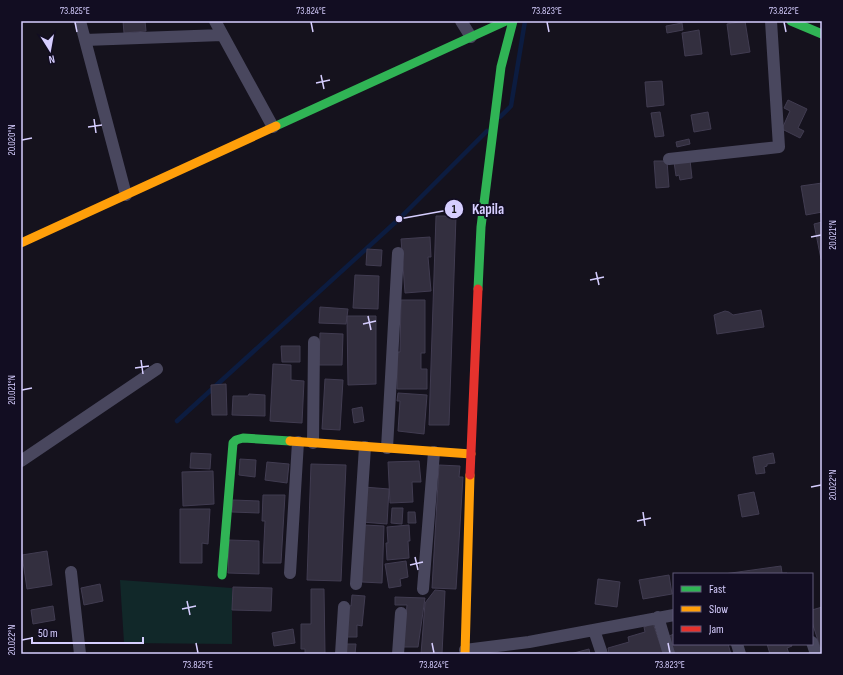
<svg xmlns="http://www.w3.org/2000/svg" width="843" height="675" viewBox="0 0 843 675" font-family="'Sofia Sans Condensed',sans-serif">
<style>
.green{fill:#112829}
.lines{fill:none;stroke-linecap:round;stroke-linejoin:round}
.stream{stroke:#0c1c40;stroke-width:4.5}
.building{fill:#332f3f;stroke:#413c51}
.street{stroke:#49475e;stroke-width:12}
.fast{stroke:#30b455;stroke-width:9}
.slow{stroke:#ff9f0a;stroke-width:9}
.jam{stroke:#e5322d;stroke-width:9}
.ticks{fill:none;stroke:#d6ceff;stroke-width:1.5}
.leader{fill:none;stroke:#d6ceff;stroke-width:1.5}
.callout-dot{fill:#d6ceff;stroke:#120d22;stroke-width:1.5}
.mark-label{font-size:12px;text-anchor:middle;font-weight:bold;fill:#111}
.callout-label{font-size:15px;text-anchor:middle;font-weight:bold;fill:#d6ceff;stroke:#120d22;stroke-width:4;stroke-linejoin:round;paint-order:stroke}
.neatline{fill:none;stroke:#d6ceff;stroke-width:1.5}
.ticks-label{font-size:10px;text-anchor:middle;fill:#d6ceff}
</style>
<rect width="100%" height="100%" fill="#15121d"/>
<path class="green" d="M120,580l112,8v56l-108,-1z"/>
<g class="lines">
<path class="stream" d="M500,117l11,-11 14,-85
M177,421l222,-202 88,-88"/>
</g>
<path class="building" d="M123,21h22l1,10 -22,2z
M745,21l5,31 -19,3 -4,-31z
M682,23l1,7 -16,3 -1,-7z
M699,30l3,24 -17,2 -3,-23z
M662,81l2,24 -17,2 -2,-25z
M788,100l19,9 -9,19 6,3 -4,7 -18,-9 8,-18 -6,-3z
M660,112l4,24 -9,1 -4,-24z
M708,112l3,17 -17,3 -3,-17z
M689,139l1,5 -13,3 -1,-5z
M690,160l2,18 -12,2 -1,-5 -3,1 -2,-14z
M654,161h13l2,26 -13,1z
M822,183v29l-16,3 -5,-29z
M436,216h20l-7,209h-20z
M822,222v37h-1l-7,-35z
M430,237l1,20h-3l3,34 -26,2 -4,-54z
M367,249l15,1 -1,16 -15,-1z
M355,275l24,1 -1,33 -25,-1z
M401,300h24v53h-4v16h6v20h-30v-37h3z
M320,307l28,2 -2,15 -27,-1z
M761,310l3,17 -47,7 -3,-19 11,-4 4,1 4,3z
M347,316h29v68l-28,1z
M320,333l23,1 -1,31h-23z
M281,346h19v16h-18z
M273,364l18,1v15l13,1 -2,42 -32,-2z
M325,379l18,1 -3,50 -18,-1z
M226,384l1,31h-15l-1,-30z
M398,393l29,2 -3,39 -26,-3 2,-30h-3z
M249,394l16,1v21l-33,-1 1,-19h15z
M362,407l2,14 -10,2 -2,-14z
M191,453l20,1 -1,15 -20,-1z
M773,453l2,10 -8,1v2l-3,1 1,6 -9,1 -3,-17z
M240,459l16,1 -1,17 -16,-2z
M419,461l2,21h-9l1,20 -23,1 -2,-41z
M267,462l22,2 -2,19 -22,-3z
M311,464l35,1 -5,116 -34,-1z
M439,465l21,1 -1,11h4l-7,112 -24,-1z
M213,471l1,33 -31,2 -1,-34z
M364,487l25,2 -2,35 -25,-2z
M754,492l5,22 -17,3 -4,-22z
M263,495h22l-4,68h-18l2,-42h-3z
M233,500l26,1v12l-27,-1z
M392,508h11l-1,16 -11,-1z
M180,509h30l-2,35 -6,-1v20h-22z
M408,512h7l1,11h-8z
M364,525l20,1 -2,57 -20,-1z
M409,525l1,16h-2l1,17 -22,2 -1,-17h2l-1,-16z
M229,540l30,1v33l-31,-1z
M47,551l5,34 -25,4 -5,-34z
M406,561l2,16 -8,2 1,7 -12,2 -4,-24z
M781,566l1,7h5v1h-63z
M669,575l3,19 -29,5 -4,-19z
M598,579l22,3 -3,25 -22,-3z
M100,584l3,17 -19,4 -3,-17z
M233,587l39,1 -1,23 -39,-1z
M311,589h13l1,65h-20v-5h-4v-25h10z
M435,590l10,1 -3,63h-21l4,-51z
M352,595l13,1 -3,30 -5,-1v12h-11v-32l5,1z
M395,597l30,1 -7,49h-15l4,-42h-12z
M53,606l2,14 -22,4 -2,-14z
M822,607v43h-1l-9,-28v-12z
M653,623l10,30 -54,1 -1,-6 21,-6 -1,-5 17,-5 -1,-5z
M293,629l2,14 -21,3 -2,-13z
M674,634v10h54l3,10h-56l-6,-18z
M345,644h11l-1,10h-10z
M767,644h24l1,2 -5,2 2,6h-19z
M589,649l1,5h-20z"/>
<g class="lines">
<path class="street" d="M80,21l46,174
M215,21l58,106
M461,21l10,16
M85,40l137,-5
M669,159l110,-12 -8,-126
M313,443l1,-101
M387,448l11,-195
M21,461l136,-92
M71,572l9,82
M290,573l8,-131
M356,584l9,-137
M423,589l11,-137
M658,617l11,37
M594,630l8,24
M812,642l4,12
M737,644l3,10
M465,650l64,-8 145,-27
M341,654l3,-47
M398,654l3,-41"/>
<path class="fast" d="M791,21l31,13
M276,126l230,-105
M478,289l3,-62 20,-160 12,-46
M222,575l11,-132 3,-3 7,-2 47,3"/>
<path class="slow" d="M21,243l255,-117
M290,441l181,13
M465,654l5,-179"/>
<path class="jam" d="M470,475l8,-186"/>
</g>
<path class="ticks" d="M75,22l2,10M311,22l2,10M547,22l2,10M784,22l2,10M321,75l3,14M316,83l14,-3M94,119l2,14M88,127l14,-2M22,140l10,-2M811,237l10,-2M596,272l3,13M590,280l14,-3M368,316l3,14M363,324l13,-3M141,360l2,14M135,368l14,-2M22,390l10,-2M811,487l10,-2M643,512l2,14M637,521l14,-3M415,557l3,13M410,565l13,-3M187,601l3,14M182,609l14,-3M22,640l10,-2M196,643l2,10M432,643l2,10M668,643l2,10"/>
<path class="leader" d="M399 219L454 209"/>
<g class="callout-dot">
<circle cx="399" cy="219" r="4"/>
<circle cx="454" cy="209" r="10"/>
</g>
<g class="mark-label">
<text x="454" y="213">1</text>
</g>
<g class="callout-label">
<text x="488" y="214">Kapila</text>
</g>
<rect width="843" height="675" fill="none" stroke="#120d22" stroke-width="44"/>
<rect x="673" y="573" width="140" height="72" fill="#120d22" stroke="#605a7a"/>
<rect x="681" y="586" width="20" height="6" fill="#30b455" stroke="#605a7a"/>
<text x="709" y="593" font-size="12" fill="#d6ceff">Fast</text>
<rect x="681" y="606" width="20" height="6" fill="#ff9f0a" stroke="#605a7a"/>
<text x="709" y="613" font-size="12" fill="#d6ceff">Slow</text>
<rect x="681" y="626" width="20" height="6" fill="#e5322d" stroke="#605a7a"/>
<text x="709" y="633" font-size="12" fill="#d6ceff">Jam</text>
<g transform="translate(50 50) rotate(169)" stroke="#120d22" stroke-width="3" paint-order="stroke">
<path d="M0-3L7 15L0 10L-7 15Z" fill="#d6ceff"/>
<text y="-6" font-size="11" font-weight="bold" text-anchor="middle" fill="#d6ceff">N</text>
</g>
<path d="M32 637v6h111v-6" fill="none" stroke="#d6ceff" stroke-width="2"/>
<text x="38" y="637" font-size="12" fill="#d6ceff" stroke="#120d22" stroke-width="3" paint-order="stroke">50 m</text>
<rect x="22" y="22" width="799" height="631" class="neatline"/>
<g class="ticks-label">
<text x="75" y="14">73.825°E</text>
<text x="311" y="14">73.824°E</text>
<text x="547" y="14">73.823°E</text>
<text x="784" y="14">73.822°E</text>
<text transform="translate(11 140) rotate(-90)" y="4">20.020°N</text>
<text transform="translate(832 235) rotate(-90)" y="4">20.021°N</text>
<text transform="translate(11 390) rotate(-90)" y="4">20.021°N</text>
<text transform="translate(832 485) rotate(-90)" y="4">20.022°N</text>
<text transform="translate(11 640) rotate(-90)" y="4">20.022°N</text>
<text x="198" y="668">73.825°E</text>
<text x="434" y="668">73.824°E</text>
<text x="670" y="668">73.823°E</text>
</g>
</svg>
